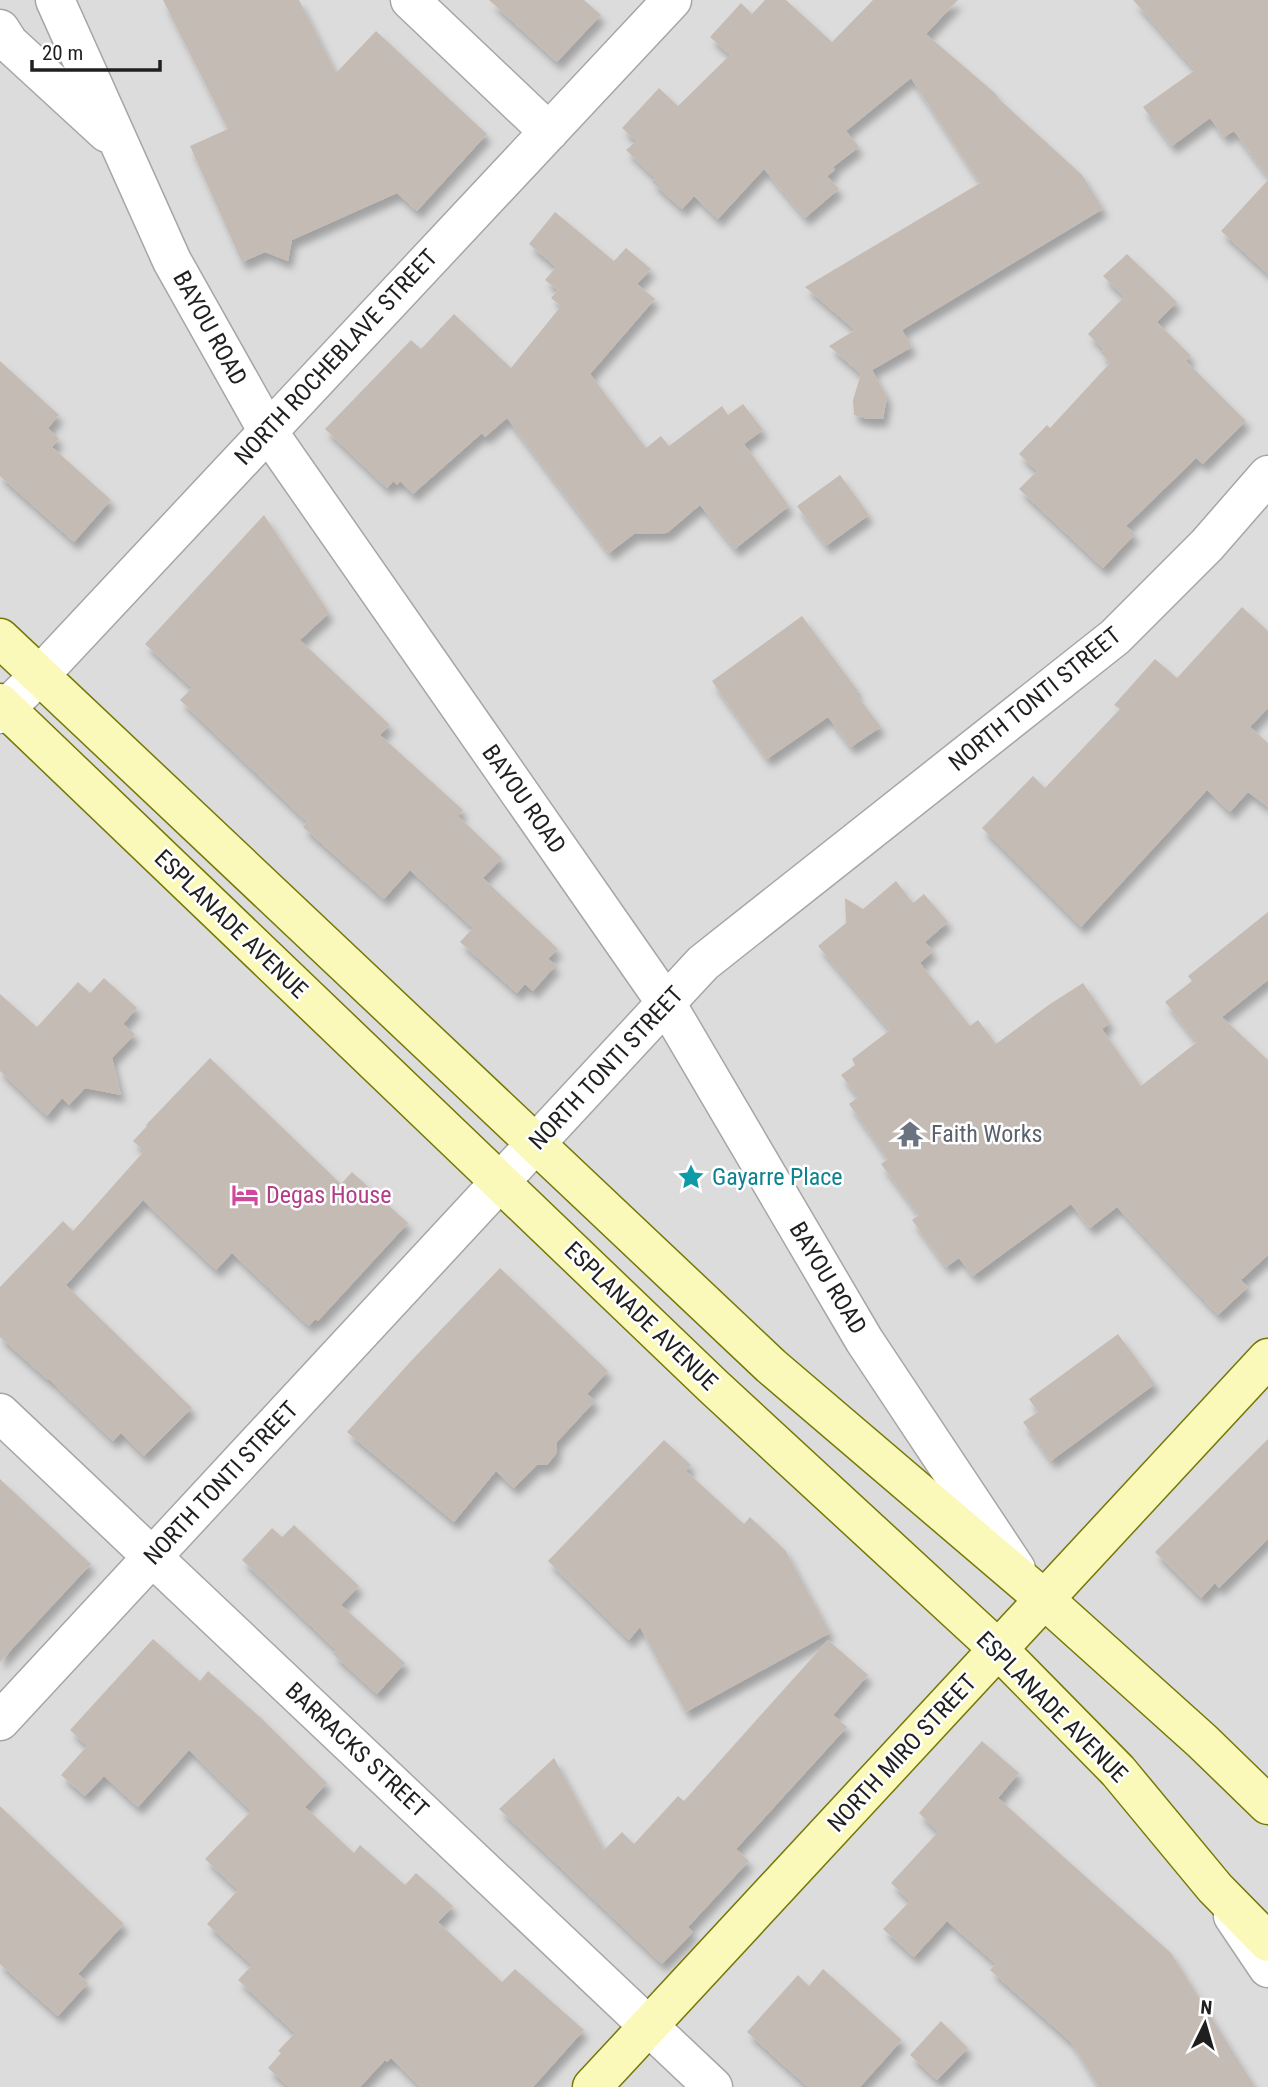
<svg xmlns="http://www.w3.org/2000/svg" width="1268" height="2087" viewBox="0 0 1268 2087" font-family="'Roboto Condensed',sans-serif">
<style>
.residential{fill:#dddcdc}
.building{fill:#c5bbb5;filter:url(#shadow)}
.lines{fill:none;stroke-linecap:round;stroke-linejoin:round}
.street-casing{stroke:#a6a6a6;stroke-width:41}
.secondary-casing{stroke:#747804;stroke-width:41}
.street{stroke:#fff;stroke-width:38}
.secondary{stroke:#faf9b9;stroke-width:38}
.labels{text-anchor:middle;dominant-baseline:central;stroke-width:5;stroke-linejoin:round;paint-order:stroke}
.street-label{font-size:24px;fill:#1f1f1f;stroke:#fff}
.worship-label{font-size:24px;fill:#5b616d;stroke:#fff;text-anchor:start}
.culture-label{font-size:24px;fill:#0d838f;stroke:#fff;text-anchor:start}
.hotel-label{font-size:24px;fill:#b23c85;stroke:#fff;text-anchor:start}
</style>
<defs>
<filter id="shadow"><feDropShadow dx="4.5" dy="8" stdDeviation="3.5" flood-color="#0004"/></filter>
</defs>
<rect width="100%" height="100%" fill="#f0ece5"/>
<path class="residential" d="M0,0h1268v2087h-1268z"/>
<path class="building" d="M163,0h136l37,73 40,-42 111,103 -70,77 -20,-18 -105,47 -4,21 -23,-9 -23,10 -52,-116 38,-17z
M489,0h95l17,15 -44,47z
M765,0h21l46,42 41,-42h85l-32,34 69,59 5,7 82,75 21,34 -201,121 10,17 -40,23 15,27 -4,22h-15l-14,-4 -1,-15 8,-26 -32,-28 26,-16 -50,-43 175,-104 -69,-105 -65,53 13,16 -26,20 2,3 -8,6 12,13 -34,29 -41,-49 -46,50 -24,-23 -12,13 -30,-27 3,-4 -29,-28 10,-9 -14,-13 37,-40 19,18 52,-51 -20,-18 31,-34 11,11z
M1133,0h135v177l-34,-46 -10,6 -14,-19 -38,28 -29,-39 52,-37z
M1268,180v94l-47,-43z
M555,212l59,49 12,-13 25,21 -14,15 18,15 -65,75 56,74 15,-12 8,10 53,-40 6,9 15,-11 20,26 -19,14 45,62 -54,43 -35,-44 -33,28 -33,1 -25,19 -102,-135 -22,19 -3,-4 -69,61 -13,-13 -3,4 -3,-4 -7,7 -62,-59 86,-89 10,9 33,-35 57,54 50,-62 -10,-8 7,-8 -13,-10 11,-13 -27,-23z
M1127,254l50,48 -20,20 34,34 -5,5 60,60 -43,43 -7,-6 -70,68 9,8 -32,34 -84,-79 18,-18 -18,-17 28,-29 3,3 60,-65 -9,-10 3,-3 -16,-16 36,-37 -21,-21z
M0,361l59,54 -11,13 11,11 -7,8 59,53 -37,42 -74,-66z
M840,475l29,40 -43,31 -29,-40z
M264,515l65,98 -29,27 90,85 -10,10 83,75 -5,6 44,42 -19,20 75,71 -10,10 8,6 -23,26 -8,-7 -8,9 -57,-51 13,-14 -63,-58 -26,29 -81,-72 4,-5 -127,-122 12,-12 -47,-44z
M1242,607l26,24v77l-18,19 18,16v64l-20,-15 -18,20 -23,-22 -126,137 -99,-99 51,-52 12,12 75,-79 -6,-4 41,-46 22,19z
M802,616l56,75 -3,2 26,34 -30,20 -23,-30 -61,42 -55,-78z
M896,881l17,22 11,-9 24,28 -23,20 8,9 -13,12 50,63 8,-6 18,24 54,-40 33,-21 27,40 -8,6 39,57 56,-44 -32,-40 27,-21 -4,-5 80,-64v68l-46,37 46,43v195l-27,25 7,7 -30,28 -101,-108 -27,21 -19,-24 -98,72 -14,-18 -13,9 -34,-47 7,-5 -38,-51 7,-5 -39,-55 9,-7 -17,-22 14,-10 -3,-6 38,-29 -72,-84 28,-23 -1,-25 18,11z
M104,978l33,30 -14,16 12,10 -23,24 9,37 -36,-7 -16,17 -7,-7 -15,18 -47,-45v-77l37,33 41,-45 12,11z
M210,1058l131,126 11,-12 56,51 -90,98 -3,-2 -6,7 -77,-73 -16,17 -73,-70 -77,85 126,123 -48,48 -23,-23 -8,8 -64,-62 -1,1 -48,-43v-50l63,-66 10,10 71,-80 -11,-10 14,-15 -1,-1z
M500,1268l108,103 -21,23 8,7 -38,41 -1,12 -9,11h-10l-23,23 -18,-17 -42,51 -107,-90 64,-71z
M1118,1334l37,50 -104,77 -28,-39 15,-10 -9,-13z
M1268,1439v100l-49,49 -4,-5 -14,15 -46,-46z
M664,1440l27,25 -5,6 58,53 6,-7 35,33 45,83 -144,79 -46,-85 -11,13 -81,-79z
M0,1479l91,85 -91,98z
M294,1525l65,61 -18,19 64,58 -28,31 -44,-40 3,-4 -94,-90 30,-32 10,9z
M153,1639l47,42 8,-10 53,47 66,65 -22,24 49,46 6,-8 45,40 11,-12 37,33 -15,16 64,60 13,-13 69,61 -51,57h-113l-29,-29 -4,4 -2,-2 -25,27h-71l-21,-19 13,-15 -3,-2 17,-18 -57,-53 14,-15 -45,-41 31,-34 -33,-31 46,-48 -62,-61 -51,57 -34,-31 -19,20 -24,-21 26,-29 -17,-16z
M828,1640l40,35 -35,40 14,12 -111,122 13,12 -61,66 5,5 -31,32 -163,-155 55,-51 50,92 18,-18 12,12 44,-48 6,5z
M982,1741l37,32 -21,25 173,155 84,134h-156l-28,-45 -81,-72 6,-6 -49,-43 -33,36 -31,-28 27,-28 -19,-18 47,-51 -19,-19z
M0,1806l124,118 -46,50 10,9 -30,33 -58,-52z
M823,1969l79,71 -42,47h-52l-61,-55 51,-57 11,11z
M941,2021l27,27 -31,32 -27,-25z"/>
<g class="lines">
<g class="street-casing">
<path id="street" d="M55,0l117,261 95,169 399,573 198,337 152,229
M410,0l139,132
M0,29l9,14 98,90
M0,714l39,-38 633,-676
M0,1413l713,674
M0,1721l703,-758 412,-326 92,-92 61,-70
M1233,1916l35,52"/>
</g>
<g class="secondary-casing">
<path id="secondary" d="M0,638l771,728 273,233 158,142 66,64
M0,703l714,684 284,262 120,122 97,117 53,54
M592,2087l676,-729"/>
</g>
<use href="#street" class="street"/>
<use href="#secondary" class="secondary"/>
</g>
<defs>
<g id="temple-bare" transform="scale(2.1)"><path d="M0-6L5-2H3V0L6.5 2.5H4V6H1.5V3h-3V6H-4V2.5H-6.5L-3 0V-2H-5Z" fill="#6b7280" stroke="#fff" stroke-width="2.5" paint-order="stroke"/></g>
<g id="sight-bare" transform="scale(2.1)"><path d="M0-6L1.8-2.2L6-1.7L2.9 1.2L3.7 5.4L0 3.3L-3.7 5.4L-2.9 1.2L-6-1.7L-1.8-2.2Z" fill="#0f9aa8" stroke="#fff" stroke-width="2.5" paint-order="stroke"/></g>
<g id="hotel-bare" transform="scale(2.1)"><path d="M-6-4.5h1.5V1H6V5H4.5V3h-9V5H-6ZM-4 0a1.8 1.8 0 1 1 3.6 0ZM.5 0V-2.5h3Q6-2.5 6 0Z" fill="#d1479c" stroke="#fff" stroke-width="2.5" paint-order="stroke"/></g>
</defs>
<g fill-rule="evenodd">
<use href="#temple-bare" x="910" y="1134"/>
<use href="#sight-bare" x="691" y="1177"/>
<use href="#hotel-bare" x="245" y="1195"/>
</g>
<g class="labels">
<g class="street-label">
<text transform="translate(210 328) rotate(61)">BAYOU ROAD</text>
<text transform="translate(336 357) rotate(-47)">NORTH ROCHEBLAVE STREET</text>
<text transform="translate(1035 699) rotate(-39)">NORTH TONTI STREET</text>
<text transform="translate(524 799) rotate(55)">BAYOU ROAD</text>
<text transform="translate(231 924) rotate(44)">ESPLANADE AVENUE</text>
<text transform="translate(606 1068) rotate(-47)">NORTH TONTI STREET</text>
<text transform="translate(828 1278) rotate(59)">BAYOU ROAD</text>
<text transform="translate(641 1316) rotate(44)">ESPLANADE AVENUE</text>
<text transform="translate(221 1483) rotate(-47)">NORTH TONTI STREET</text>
<text transform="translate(1052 1707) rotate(45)">ESPLANADE AVENUE</text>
<text transform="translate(357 1750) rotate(43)">BARRACKS STREET</text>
<text transform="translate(902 1753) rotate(-47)">NORTH MIRO STREET</text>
</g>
<g class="worship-label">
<text x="931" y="1134">Faith Works</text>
</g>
<g class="culture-label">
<text x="712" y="1177">Gayarre Place</text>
</g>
<g class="hotel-label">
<text x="266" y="1195">Degas House</text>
</g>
</g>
<g transform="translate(1205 2024) rotate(5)" stroke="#ffffff" stroke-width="5" paint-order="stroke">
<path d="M0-5L12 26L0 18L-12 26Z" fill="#1f1f1f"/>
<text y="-10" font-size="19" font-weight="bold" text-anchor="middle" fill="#1f1f1f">N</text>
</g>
<path d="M32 60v10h128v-10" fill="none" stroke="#1f1f1f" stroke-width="3.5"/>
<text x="42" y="60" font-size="21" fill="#1f1f1f" stroke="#ffffff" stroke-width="5" paint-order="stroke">20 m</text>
</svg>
